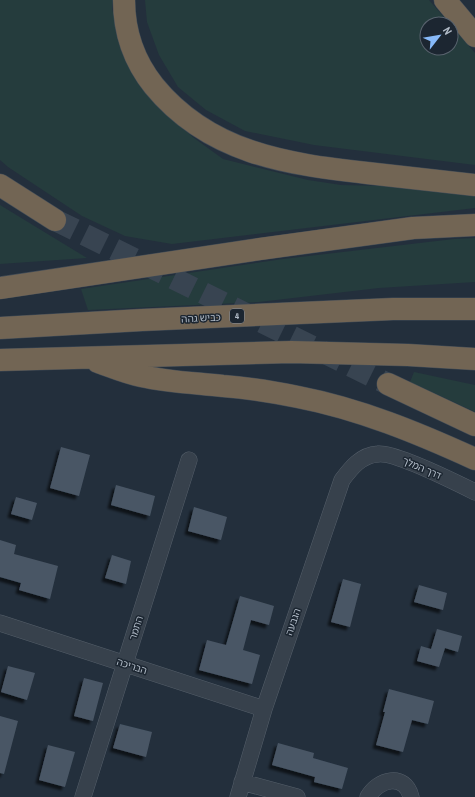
<svg xmlns="http://www.w3.org/2000/svg" width="475" height="797" viewBox="0 0 475 797" font-family="'Archivo Narrow','Noto Sans Hebrew',sans-serif">
<style>
.green{fill:#253c3d}
.building{fill:#495665;filter:url(#shadow)}
.lines{fill:none;stroke-linecap:round;stroke-linejoin:round}
.highway-tunnel{stroke:#384451;stroke-width:22;stroke-dasharray:22 11;stroke-linecap:butt}
.minor-casing{stroke:#555f6a;stroke-width:17}
.highway-casing{stroke:#424c57;stroke-width:23}
.minor{stroke:#37414c;stroke-width:16}
.highway{stroke:#726554;stroke-width:22}
.labels{text-anchor:middle;dominant-baseline:central;stroke-width:3;stroke-linejoin:round;paint-order:stroke}
.shield{fill:#1c2631;stroke:#858f9b;stroke-width:1}
.shield-label{font-size:9px;font-weight:bold;fill:#b2bcc8}
.street-label{font-size:10px;fill:#b2bcc8;stroke:#1c2631}
</style>
<defs>
<filter id="shadow"><feDropShadow dx="-3.5" dy="3.5" stdDeviation="1" flood-color="#0009"/></filter>
</defs>
<rect width="100%" height="100%" fill="#232f3c"/>
<path class="green" d="M0,0h113l-1,9 11,36 41,67 30,26 29,21 85,21 33,5 134,3v20l-303,36 -47,-8 -43,-20 -74,-49 -8,-7z
M145,0h284l21,24h-23v24h24v-23l24,28v112l-161,-20 -69,-14 -39,-21 -28,-23 -19,-32 -12,-33z
M0,205l87,53 -87,6z
M475,238v44l-96,6 -120,14 -171,8 -7,-21 202,-30 171,-20z
M414,372l61,13v27l-65,-30z"/>
<path class="building" d="M61,447l29,8 -11,41 -29,-8z
M116,485l39,11 -5,20 -39,-11z
M16,497l21,6 -5,17 -21,-6z
M194,507l33,10 -6,23 -33,-9z
M0,540l16,5 -2,9 44,12 -8,33 -31,-9 2,-7 -21,-6z
M112,555l19,6 -5,23 -21,-6z
M343,579l18,5 -11,43 -19,-5z
M419,585l28,8 -4,17 -29,-8z
M240,596l34,10 -5,19 -18,-5 -8,30 17,5 -8,29 -53,-14 8,-30 19,5z
M437,629l25,7 -4,16 -13,-4 -6,19 -22,-6 4,-15 10,3z
M8,666l27,7 -8,27 -26,-8z
M84,678l19,5 -10,38 -19,-5z
M389,689l45,12 -6,23 -16,-4 -9,32 -27,-7 9,-33h-2z
M0,716l18,5 -14,53 -4,-1z
M120,724l32,8 -6,25 -33,-9z
M278,743l36,10 -1,5 35,10 -6,21 -28,-7 1,-5 -43,-12z
M48,745l27,7 -10,35 -26,-7z"/>
<g class="lines">
<path class="highway-tunnel" d="M55,220l333,164"/>
<g class="minor-casing">
<path id="minor" d="M0,623l264,86
M242,782l55,15
M83,797l106,-337
M238,797l26,-88 78,-229c9,-12 19,-25 36,-26 17,-2 79,29 97,38
M368,797c10,-18 37,-25 43,0"/>
</g>
<g class="highway-casing">
<path id="highway" d="M124,0c0,32 10,61 30,86 55,67 132,78 213,87 36,4 72,8 108,12
M445,0l30,36
M0,185l55,35
M0,288l260,-39 153,-21 62,-3
M0,328l142,-8 251,-11h82
M0,360l291,-8 117,3 67,4
M98,362c14,5 28,11 43,14 27,6 54,7 82,10 25,2 50,6 75,11 62,12 120,36 177,62
M388,384l87,41"/>
</g>
<use href="#minor" class="minor"/>
<use href="#highway" class="highway"/>
</g>
<g class="labels">
<rect class="shield" x="230" y="309" width="14" height="14" rx="3"/>
<g class="shield-label">
<text x="237" y="316">4</text>
</g>
<g class="street-label">
<text transform="translate(201 318) rotate(-3)">כביש גהה</text>
<text transform="translate(422 468) rotate(23)">דרך המלך</text>
<text transform="translate(293 622) rotate(-71)">הגבעה</text>
<text transform="translate(136 628) rotate(-72)">התמר</text>
<text transform="translate(132 666) rotate(18)">הבריכה</text>
</g>
</g>
<g transform="translate(439 36) rotate(59)"><circle r="19" fill="#1c2631" stroke="#58626d"/>
<path d="M0-3L7 15L0 10L-7 15Z" fill="#87b9f8"/>
<text y="-6" font-size="11" font-weight="bold" text-anchor="middle" fill="#b2bcc8">N</text>
</g>
</svg>
